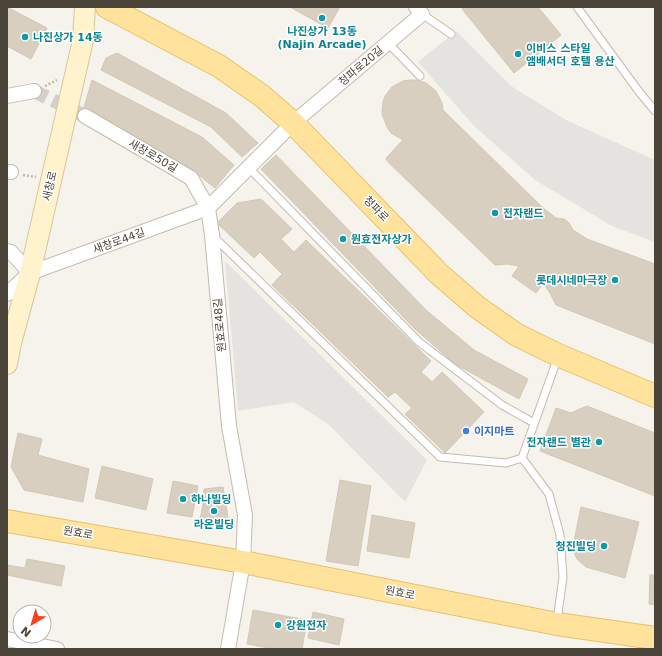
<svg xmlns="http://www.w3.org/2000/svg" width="662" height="656" viewBox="0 0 662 656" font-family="'DejaVu Sans','Noto Sans KR',sans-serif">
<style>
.parking{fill:#e5e3e0}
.building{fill:#d8cfc1;stroke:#d3c7b4}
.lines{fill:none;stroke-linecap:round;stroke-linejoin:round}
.street-tunnel{stroke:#d4d0c8;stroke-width:14;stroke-dasharray:14 7;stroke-linecap:butt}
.lane-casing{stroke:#c2bbae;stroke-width:9}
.street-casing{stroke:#c2bbae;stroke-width:16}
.secondary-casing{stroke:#d6c79b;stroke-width:22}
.primary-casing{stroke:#e6c16a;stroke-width:24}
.path{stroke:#c4b79f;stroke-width:2.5;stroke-dasharray:2 2;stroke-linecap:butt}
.lane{stroke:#fff;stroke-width:7}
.street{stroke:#fff;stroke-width:14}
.secondary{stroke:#fff3cd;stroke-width:20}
.primary{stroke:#ffe39c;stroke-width:22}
.culture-dot{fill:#0f9aa8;stroke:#fff;stroke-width:1.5}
.shop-dot{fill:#3f7fe0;stroke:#fff;stroke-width:1.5}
.labels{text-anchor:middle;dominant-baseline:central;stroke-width:3;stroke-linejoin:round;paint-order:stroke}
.culture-label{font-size:11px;font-weight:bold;fill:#0d838f;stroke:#fff;text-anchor:start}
.street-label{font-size:11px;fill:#4b4439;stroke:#fff}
.shop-label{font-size:11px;font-weight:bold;fill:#366cbe;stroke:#fff;text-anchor:start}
</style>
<rect width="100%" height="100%" fill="#f6f3ec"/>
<path class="parking" d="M456,31l55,55 55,34 89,40v82l-43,-16 -77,-46 -62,-55 -55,-63z
M225,261l202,199 -22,42 -76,-77 -35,-23 -56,9z"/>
<path class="building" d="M7,7l40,21 -16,31 -24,-13z
M290,7h50l-12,21z
M465,7h73l23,28 -47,38 -52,-64z
M117,53l109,60 32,30 -16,14 -31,-30 -110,-57 5,-12z
M92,80l110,57 32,28 -19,23 -25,-20 -106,-61z
M410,80h7l9,3 10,8 6,12 1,7 99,97 14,11 8,1 5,4 4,7 14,9 68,25v80l-99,-39 -6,-12 -7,-10 -7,10 -24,-17 7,-10 -12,-2 -12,1 -106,-102 -3,-4 2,-3 15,-16 -12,-7 -4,-6 -5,-13 1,-12 2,-6 7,-9 11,-6z
M276,155l150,155 48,40 54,29 -9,20 -64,-35 -40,-35 -154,-160z
M261,199l31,30 -11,10 13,13 12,-12 125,121 -10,11 11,10 10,-10 42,40 -39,41 -40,-39 7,-6 -17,-16 -7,5 -116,-112 10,-11 -22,-22 -6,6 -37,-35 20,-20z
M587,406l68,27v63l-115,-45 16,-43 15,5z
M18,433l24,6 -4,16 51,14 -6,33 -59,-12 -13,-23z
M102,466l51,13 -7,31 -51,-12z
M340,480l31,6 -13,80 -32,-5z
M173,481l25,5 -6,31 -25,-4z
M223,487l5,30 -9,8 -19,-6 3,-14 1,-16z
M581,507l58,15 -14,56 -39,-11 -9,-8 -3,-7v-11z
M372,515l43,8 -6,35 -42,-7z
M27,559l38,7 -4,20 -54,-11v-10l18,3z
M650,575h5v30l-6,-1z
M253,610l54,10 -5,29h-28l-27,-5z
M313,612l31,7 -5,26 -31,-7z"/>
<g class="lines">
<path class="street-tunnel" d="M34,91l51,25"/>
<g class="lane-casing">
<path id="lane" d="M577,7l63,86 15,18
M422,14l29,20
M388,43l32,33
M249,168l170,174 83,63 32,18
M213,236l227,221 66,6 16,-5
M522,458l27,36 11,41 3,42 -6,44
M522,458l36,-101"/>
</g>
<g class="street-casing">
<path id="street" d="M7,96l27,-5
M85,116l106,62 17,30 4,27 17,191 16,89 -2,47 -15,87
M7,172h4
M7,251l4,1 19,21
M7,294l23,-21 178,-65 85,-85 129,-109 -6,-7
M7,639l50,10"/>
</g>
<g class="secondary-casing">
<path id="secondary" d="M7,364l4,-21 19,-70 53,-233 2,-33"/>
</g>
<g class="primary-casing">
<path id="primary" d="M107,7l112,59 43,30 31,27 146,151 38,33 40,28 41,20 97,41
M7,521l236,41 314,62 98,14"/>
</g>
<path class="path" d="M45,86l12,-6
M23,175l13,2"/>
<use href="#lane" class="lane"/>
<use href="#street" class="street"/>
<use href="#secondary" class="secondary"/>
<use href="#primary" class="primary"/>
</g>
<g class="culture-dot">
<circle cx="322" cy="18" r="4"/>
<circle cx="25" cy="37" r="4"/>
<circle cx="518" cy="54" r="4"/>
<circle cx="495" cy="213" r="4"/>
<circle cx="343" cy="239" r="4"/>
<circle cx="615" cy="280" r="4"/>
<circle cx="599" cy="442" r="4"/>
<circle cx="183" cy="499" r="4"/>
<circle cx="214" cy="511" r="4"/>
<circle cx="604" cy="546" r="4"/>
<circle cx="278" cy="625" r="4"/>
</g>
<circle class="shop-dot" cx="466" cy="431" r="4"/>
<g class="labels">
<g class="culture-label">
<text x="322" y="31" text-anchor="middle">나진상가 13동<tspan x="322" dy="13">(Najin Arcade)</tspan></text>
<text x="33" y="37">나진상가 14동</text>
<text x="526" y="48">이비스 스타일<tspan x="526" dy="13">앰배서더 호텔 용산</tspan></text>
<text x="503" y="213">전자랜드</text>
<text x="351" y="239">원효전자상가</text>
<text x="607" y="280" text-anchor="end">롯데시네마극장</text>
<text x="591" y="442" text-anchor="end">전자랜드 별관</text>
<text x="191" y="499">하나빌딩</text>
<text x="214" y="524" text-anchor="middle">라온빌딩</text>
<text x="596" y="546" text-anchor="end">청진빌딩</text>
<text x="286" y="625">강원전자</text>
</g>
<g class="street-label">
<text transform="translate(361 66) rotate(-40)">청파로20길</text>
<text transform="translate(153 156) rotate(30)">새창로50길</text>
<text transform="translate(50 186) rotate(-77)">새창로</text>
<text transform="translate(376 209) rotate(46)">청파로</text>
<text transform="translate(119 241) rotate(-20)">새창로44길</text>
<text transform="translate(220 325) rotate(-95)">원효로48길</text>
<text transform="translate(78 533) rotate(10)">원효로</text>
<text transform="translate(400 593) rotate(11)">원효로</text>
</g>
<g class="shop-label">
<text x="474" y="431">이지마트</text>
</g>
</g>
<rect width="662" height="656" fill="none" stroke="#4b4439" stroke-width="16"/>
<g transform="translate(32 624) rotate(218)"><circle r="19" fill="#ffffff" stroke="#b7b4b0"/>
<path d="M0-3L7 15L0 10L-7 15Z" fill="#fc3f1d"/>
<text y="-6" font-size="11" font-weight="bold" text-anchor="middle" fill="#4b4439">N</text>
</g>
</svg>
